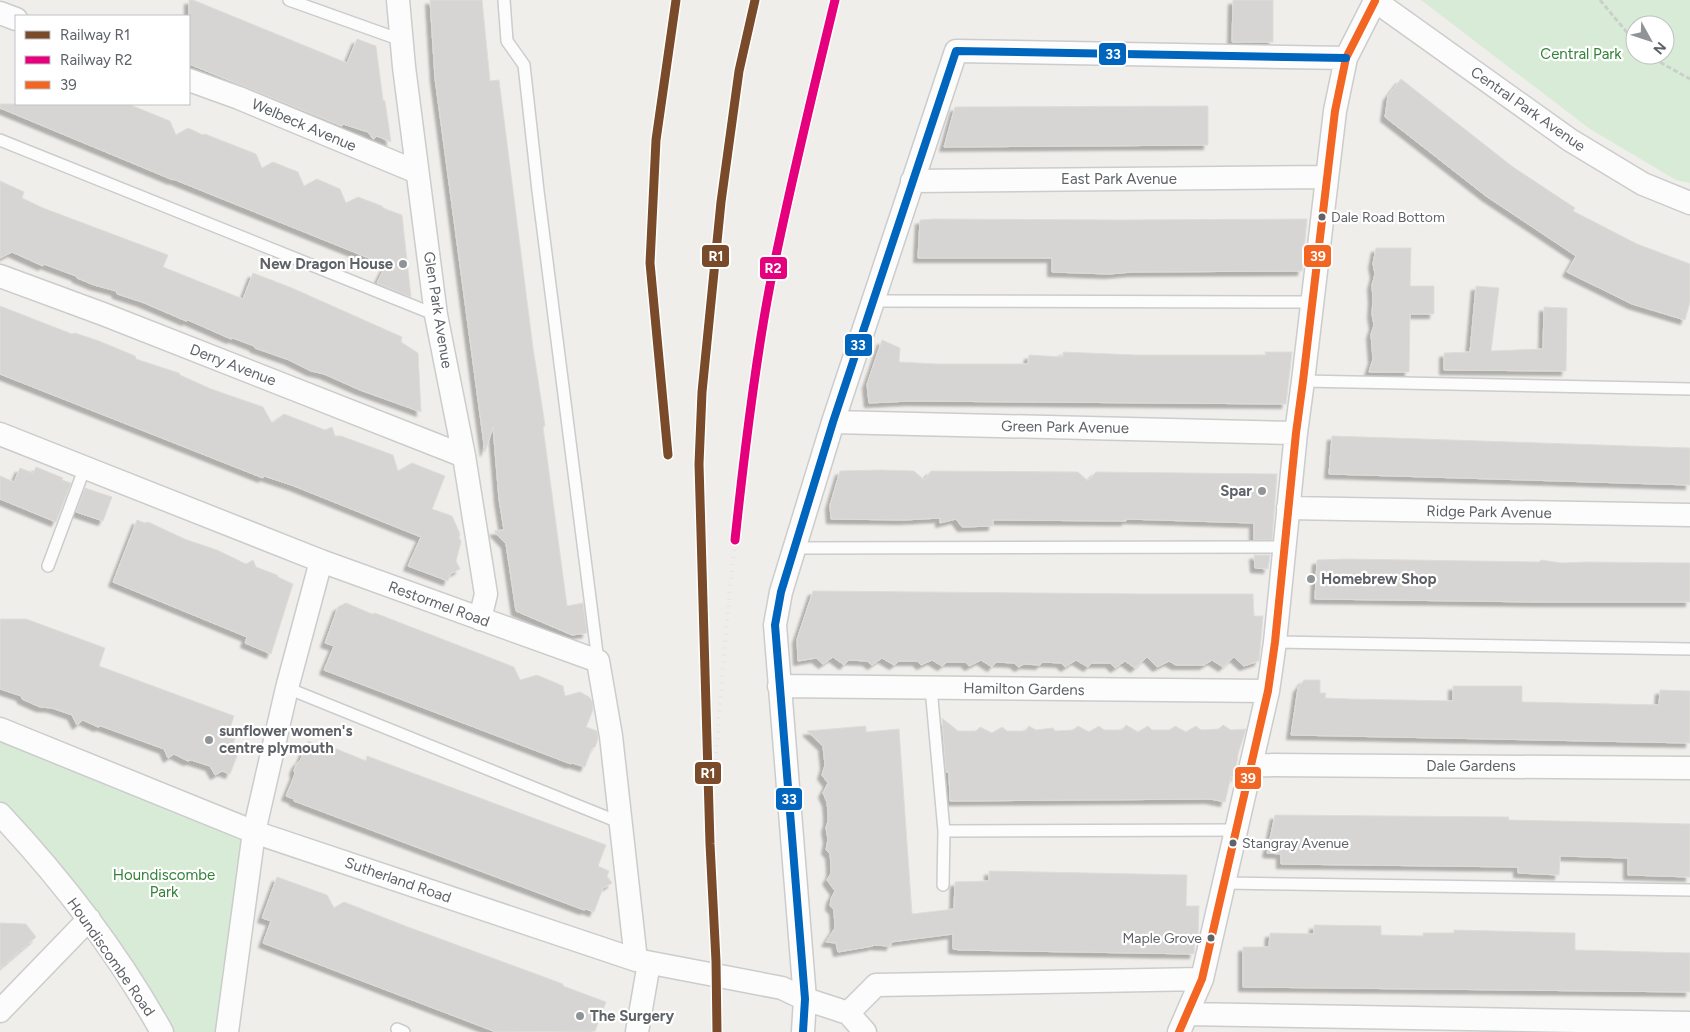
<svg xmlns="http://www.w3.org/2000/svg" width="1690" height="1032" viewBox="0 0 1690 1032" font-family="Figtree,sans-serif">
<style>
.green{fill:#d8ebd6;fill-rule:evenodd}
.building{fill:#d6d5d3;stroke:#deddd9;filter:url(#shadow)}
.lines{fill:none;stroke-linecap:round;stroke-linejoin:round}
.service-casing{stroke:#cbcccc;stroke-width:14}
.minor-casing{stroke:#cbcccc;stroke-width:25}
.path{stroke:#cacfcc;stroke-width:3;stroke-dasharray:5 2.5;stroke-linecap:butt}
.service{stroke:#fdfcfc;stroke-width:11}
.minor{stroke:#fdfcfc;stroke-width:22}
.rail{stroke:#e4e4e4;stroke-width:4;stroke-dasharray:1 6;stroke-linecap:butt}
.bus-1-casing{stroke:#fff;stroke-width:11}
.bus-2-casing{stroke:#fff;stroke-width:11}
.bus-1{stroke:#f26522;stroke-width:8}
.bus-2{stroke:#0065bd;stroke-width:8}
.rail-1-casing{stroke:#fff;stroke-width:12}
.rail-2-casing{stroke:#fff;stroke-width:12}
.rail-1{stroke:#7a4b2a;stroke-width:9}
.rail-2{stroke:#e5007d;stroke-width:9}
.bus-dot{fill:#5f6368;stroke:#fff;stroke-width:2}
.poi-dot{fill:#919496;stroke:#fff;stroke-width:2}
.labels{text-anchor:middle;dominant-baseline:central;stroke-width:4.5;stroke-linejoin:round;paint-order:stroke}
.bus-label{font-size:14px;fill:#5f6368;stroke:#fff;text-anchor:start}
.park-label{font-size:15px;fill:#348238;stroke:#fff}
.street-label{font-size:15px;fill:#5f6368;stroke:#fff}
.poi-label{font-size:15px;font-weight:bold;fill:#5f6368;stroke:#fff;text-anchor:start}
.line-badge{stroke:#fff;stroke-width:2}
.badge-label{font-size:14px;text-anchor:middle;font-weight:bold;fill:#fff}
</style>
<defs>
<filter id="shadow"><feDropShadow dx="-4.5" dy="4.5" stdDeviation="1" flood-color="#0004"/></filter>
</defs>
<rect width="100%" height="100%" fill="#efeeea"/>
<path class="green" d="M1421,0h269v183l-14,-3 -86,-51zM1635,25h30v30h-30z
M0,729l254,103 -27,200h-59l-168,-217z"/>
<path class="building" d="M189,0h4l154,63 10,-24 19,7 7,54 2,1 6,41 -14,-6 -4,3 -5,-7 -25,-8 -1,2 -153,-62z
M430,0h52l8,81 9,-1 34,268 10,64 2,14 -2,1 24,179 16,-3 4,30 -15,2 -56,-24 -10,-67 -12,-13 10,-1 -5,-31 -6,-72 -8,25 -50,-374z
M1233,0h40v42h-41z
M1401,79l112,88 62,41 -2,3 64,33 53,20v38l-5,18 -53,-16 -65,-32 9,-16 -90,-60 -101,-79 3,-21z
M0,104h128l42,17 6,14 12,-7 15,7 2,-1 51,20 6,14 11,-6 25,10 6,14 13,-7 23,10 6,14 12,-6 24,9 1,2 19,7 9,82 -34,-14 9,-18 -213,-86v1l-173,-72z
M1208,106v39l-264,2 11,-40z
M0,181l24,11 -2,6 21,10 125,47 -5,12 80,32 10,-26 39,15 110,49 -1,5 17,11 3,59 -61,-22 -36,-16 -13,-3 -22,-11 -34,-12 -1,-2 -21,-8 -2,1 -43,-19 -2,1 -44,-19 -25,-8 -1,-3 -22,-6 -17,-7 -1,-2 -32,-12 -1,2 -31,-14 -12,6z
M934,219l187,1 186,-1 -5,52 -170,1 -23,2 -57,-2v-14h-134l2,-38z
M1376,248h35l-1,38h24v28h-24l-1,58h-40l4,-13 -2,-25 3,-9 -2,-11 1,-15 -1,-14 3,-11 -2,-10z
M1476,286l23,2 -8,63 52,-2 1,-42 23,1 -1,63 -122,-1v-17l26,-1z
M0,306l72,28 3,-1 24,8 36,15 1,3 9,3 34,11 1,2 31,14 52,18 9,16 12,-9 41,16 7,-3 3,9h6l52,19 5,16 14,-8 33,13 -13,33 20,7 8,18 -1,3 2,5 -5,19 4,8 -10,5 -2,7 -40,-15 13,-29 -127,-51 -30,-10 -1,2 -263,-104z
M882,340l18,8 -1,14 38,2h91l1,-9 34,2v-5l73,3h130l-1,-3h27l-6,52 -377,-3 -40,2 -2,-19z
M1332,436l358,12v37l-361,-11z
M36,467l27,11 -1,2 9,3 -15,39 -56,-23v-23l14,6 6,-14 13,5z
M880,470l34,1 10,9 7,-9 147,1 10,9 8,-9 181,2 -5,66h-18v-17l-128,-4v2l-133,-1v6l-31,1 -6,-8 -16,4v-5l-36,2 -73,-1 -1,-14 10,-34z
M85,488l27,9 -9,24 -27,-9z
M137,520l8,3 3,-1 39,18 30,10 29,14 7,-4 3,7 21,8 1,2 15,7 -22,70 -26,-11 2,-6 -134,-55z
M1254,555h16l-2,14 -13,-1z
M1346,559l193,3 2,-2 21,3 25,-1 103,1v39h-152l-223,-3 2,-39z
M813,591l334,3h106l1,22h9l-4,45 -15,5 -10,-9 -11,10 -11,-7 -8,5h-28l-7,-4 -12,6 -10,-10 -12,11 -10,-7 -10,7 -5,-5h-18l-4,4 -12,-7 -11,7 -4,-4 -18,-1 -3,3 -16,-1 -5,3 -5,-4 -18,-1 -4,5 -11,-7 -12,6 -4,-4h-18l-5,4 -10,-6 -11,5 -4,-4h-18l-5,4 -12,-7 -10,7 -5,-4 -18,-1 -5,5 -11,-8 -10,7 -7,-6 -18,3 -1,-22z
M346,603l26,11 3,-1 139,54 6,13 17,-5 26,11 2,10 15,-4 9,5 3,4 1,9 -7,17 11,4 1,8 -3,8 -3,1 -7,19 -13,-4 -1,1 -247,-94 10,-24 -9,-3 13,-36z
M0,619h26l79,29 -6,18 135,50 -4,12 8,2 -7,19 8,2 -9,23 -8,-3 -7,4 -5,-9 -19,-6 -3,1 -14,-7 -6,4 -4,-9 -63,-23 -3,1 -15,-7 -6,5 -5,-10 -20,-7 -12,-1 -18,-8 -1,-3 -21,-7z
M1304,680h16v13h6l-1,5 25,1 103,2v-15h69v16l137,3 1,-15 30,1v52l-399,-8 7,-47z
M942,718l16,13h18l4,-4 12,6 10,-6 5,4h18l4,-5 7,4 17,-2 2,3 18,-1 5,-4 11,6 10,-6 5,4h18l4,-5 12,7 10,-6 4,4h18l5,-4 11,6 10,-6 5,4 18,-1 4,-4 8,5 15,-1 -8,25 -3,23 -4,-1 -6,26 -15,-3 -260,2 -1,-29h-3z
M866,726v6l33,-3 13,185 42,-5 1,-27 34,-1v-10l198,4 -1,31h13l-1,29h-3l-1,19 -234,-4 -7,-1v-15l-62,8v4l-19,-1 1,1 -35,6 -2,-9 -10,-1 9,-14 -1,-18 -4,-4 1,-7 4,-8 -8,-11 4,-7v-9l-1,-10 -4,-4 2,-11 -2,-11 2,-7v-9l-1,-10 -4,-9 5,-10 -6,-8 3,-10 -2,-19 -16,-15z
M308,741l14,6v-4l44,18 1,-5 239,89 -8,21 11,5 -2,5 5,7 -9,5 -9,24 -8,-3 -2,1 -290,-109v-2l-8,-3 9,-22 -1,-4 3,-7 4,-4z
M1275,815l234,2 -1,3 182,4v53l-62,-2v-17l-68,-2 -1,19 -41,-2v-6l-237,-3v-10l-14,-1z
M277,877l50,18 7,13 10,-6 64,25 155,57v2l43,16 -11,29 -99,1 -233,-89 8,-22 -9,-3z
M0,923l26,1 10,13 -36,31z
M1314,925l67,1v9l42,1v-3h31v-3l121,3v17l115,3v39l-447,-5v-40h26l1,-14 44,1z"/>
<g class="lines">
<g class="service-casing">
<path id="service" d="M289,0l112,40
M504,0l3,41 17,24 14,126 60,470
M0,140l436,175
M873,301l439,1
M1303,381l387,8
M795,548l489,-1
M48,566l37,-99
M1275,642l415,7
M287,688l334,135
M931,688l13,143 -1,54
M944,831l293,-1
M1224,883l466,7
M397,1029l7,3"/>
</g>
<g class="minor-casing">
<path id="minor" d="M398,0l6,67 32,248 28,141 22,138 -6,25
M1374,0l196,140 73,44 47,19
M0,13l16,6
M189,80l50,18 178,74
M912,181l415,-4
M0,276l103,38 361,142
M833,422l463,11
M0,434l321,127 277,100 13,75 25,224
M1288,508l402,7
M779,686l489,5
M0,729l254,103 382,128 146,28 23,11 43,14 17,19
M1252,765l438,3
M0,814c62,66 118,139 162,218
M0,1011l89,-92
M848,1013l28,-28 326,-6
M1187,1014l503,9
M227,1032l27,-200 33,-144 34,-127
M637,1032l12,-69
M803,1032l2,-33 -30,-374 6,-33 52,-170 123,-371 390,7
M1179,1032l23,-53 66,-288 7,-49 21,-209 7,-52 32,-270 11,-53 29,-57"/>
</g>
<path class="path" d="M1600,0l35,42
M1647,55l43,24"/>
<use href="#service" class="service"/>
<use href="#minor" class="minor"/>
<path class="rail" d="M710,844c12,-186 28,-372 59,-555 17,-98 43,-193 66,-289"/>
<g class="bus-1-casing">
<path id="bus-1" d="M1179,1032l23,-53 66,-288 7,-49 21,-209 7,-52 32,-270 11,-53 29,-57"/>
</g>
<g class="bus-2-casing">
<path id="bus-2" d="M803,1032l2,-33 -30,-374 6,-33 52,-170 123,-371 390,7"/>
</g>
<use href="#bus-1" class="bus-1"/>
<use href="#bus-2" class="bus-2"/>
<g class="rail-1-casing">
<path id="rail-1" d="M668,455l-18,-192 6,-123 20,-140
M717,1032l-1,-71 -6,-117 -11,-380 3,-72 19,-190 18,-131 16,-71"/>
</g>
<g class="rail-2-casing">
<path id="rail-2" d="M735,540c9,-85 19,-171 35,-255 19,-96 42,-190 65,-285"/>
</g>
<use href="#rail-1" class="rail-1"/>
<use href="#rail-2" class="rail-2"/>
</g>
<g class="bus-dot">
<circle cx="1322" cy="217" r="4.5"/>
<circle cx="1233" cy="843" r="4.5"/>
<circle cx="1211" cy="938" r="4.5"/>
</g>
<g class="poi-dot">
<circle cx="403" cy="264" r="5"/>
<circle cx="1262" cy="491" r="5"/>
<circle cx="1311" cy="579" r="5"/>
<circle cx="209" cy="740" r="5"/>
<circle cx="580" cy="1016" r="5"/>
</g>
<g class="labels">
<g class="bus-label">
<text x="1331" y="217">Dale Road Bottom</text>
<text x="1242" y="843">Stangray Avenue</text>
<text x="1202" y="938" text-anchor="end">Maple Grove</text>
</g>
<g class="park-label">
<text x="1581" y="54">Central Park</text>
<text x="164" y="875">Houndiscombe<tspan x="164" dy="17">Park</tspan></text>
</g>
<g class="street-label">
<text transform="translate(1528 109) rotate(35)">Central Park Avenue</text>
<text transform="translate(304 125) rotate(23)">Welbeck Avenue</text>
<text x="1119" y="179">East Park Avenue</text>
<text transform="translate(438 310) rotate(81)">Glen Park Avenue</text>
<text transform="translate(233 365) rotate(21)">Derry Avenue</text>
<text transform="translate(1065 427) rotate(1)">Green Park Avenue</text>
<text transform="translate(1489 512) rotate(1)">Ridge Park Avenue</text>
<text transform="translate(439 604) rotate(20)">Restormel Road</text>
<text transform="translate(1024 689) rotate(1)">Hamilton Gardens</text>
<text x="1471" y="766">Dale Gardens</text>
<text transform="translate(398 880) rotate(19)">Sutherland Road</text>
<text transform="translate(111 957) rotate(55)">Houndiscombe Road</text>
</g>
<g class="poi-label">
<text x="393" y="264" text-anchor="end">New Dragon House</text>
<text x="1252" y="491" text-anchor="end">Spar</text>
<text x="1321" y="579">Homebrew Shop</text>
<text x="219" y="731">sunflower women's<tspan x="219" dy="17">centre plymouth</tspan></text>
<text x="590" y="1016">The Surgery</text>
</g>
</g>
<g class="line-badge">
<rect x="1098" y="42" width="29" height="24" rx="5" fill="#0065bd"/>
<rect x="1303" y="244" width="29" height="24" rx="5" fill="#f26522"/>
<rect x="701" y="244" width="29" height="24" rx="5" fill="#7a4b2a"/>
<rect x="759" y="256" width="29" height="24" rx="5" fill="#e5007d"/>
<rect x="844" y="333" width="29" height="24" rx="5" fill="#0065bd"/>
<rect x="694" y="761" width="28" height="24" rx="5" fill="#7a4b2a"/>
<rect x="1234" y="766" width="28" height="24" rx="5" fill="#f26522"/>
<rect x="775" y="787" width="28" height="24" rx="5" fill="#0065bd"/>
</g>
<g class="badge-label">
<text x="1113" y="59">33</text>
<text x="1318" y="261">39</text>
<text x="716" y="261">R1</text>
<text x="773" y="273">R2</text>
<text x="858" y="350">33</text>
<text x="708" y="778">R1</text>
<text x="1248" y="783">39</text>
<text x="789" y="804">33</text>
</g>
<rect x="15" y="15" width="175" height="90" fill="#ffffff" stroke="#bfc1c3"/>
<rect x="25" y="31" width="25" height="8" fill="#7a4b2a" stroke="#bfc1c3"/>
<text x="60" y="40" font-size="15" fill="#5f6368">Railway R1</text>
<rect x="25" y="56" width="25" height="8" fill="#e5007d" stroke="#bfc1c3"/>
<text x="60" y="65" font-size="15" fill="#5f6368">Railway R2</text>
<rect x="25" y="81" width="25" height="8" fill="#f26522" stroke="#bfc1c3"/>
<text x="60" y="90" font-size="15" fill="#5f6368">39</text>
<g transform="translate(1650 40) rotate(130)"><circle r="24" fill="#ffffff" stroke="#bfc1c3"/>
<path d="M0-4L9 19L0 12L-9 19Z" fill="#919496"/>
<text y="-8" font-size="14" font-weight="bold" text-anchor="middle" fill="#5f6368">N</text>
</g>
</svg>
